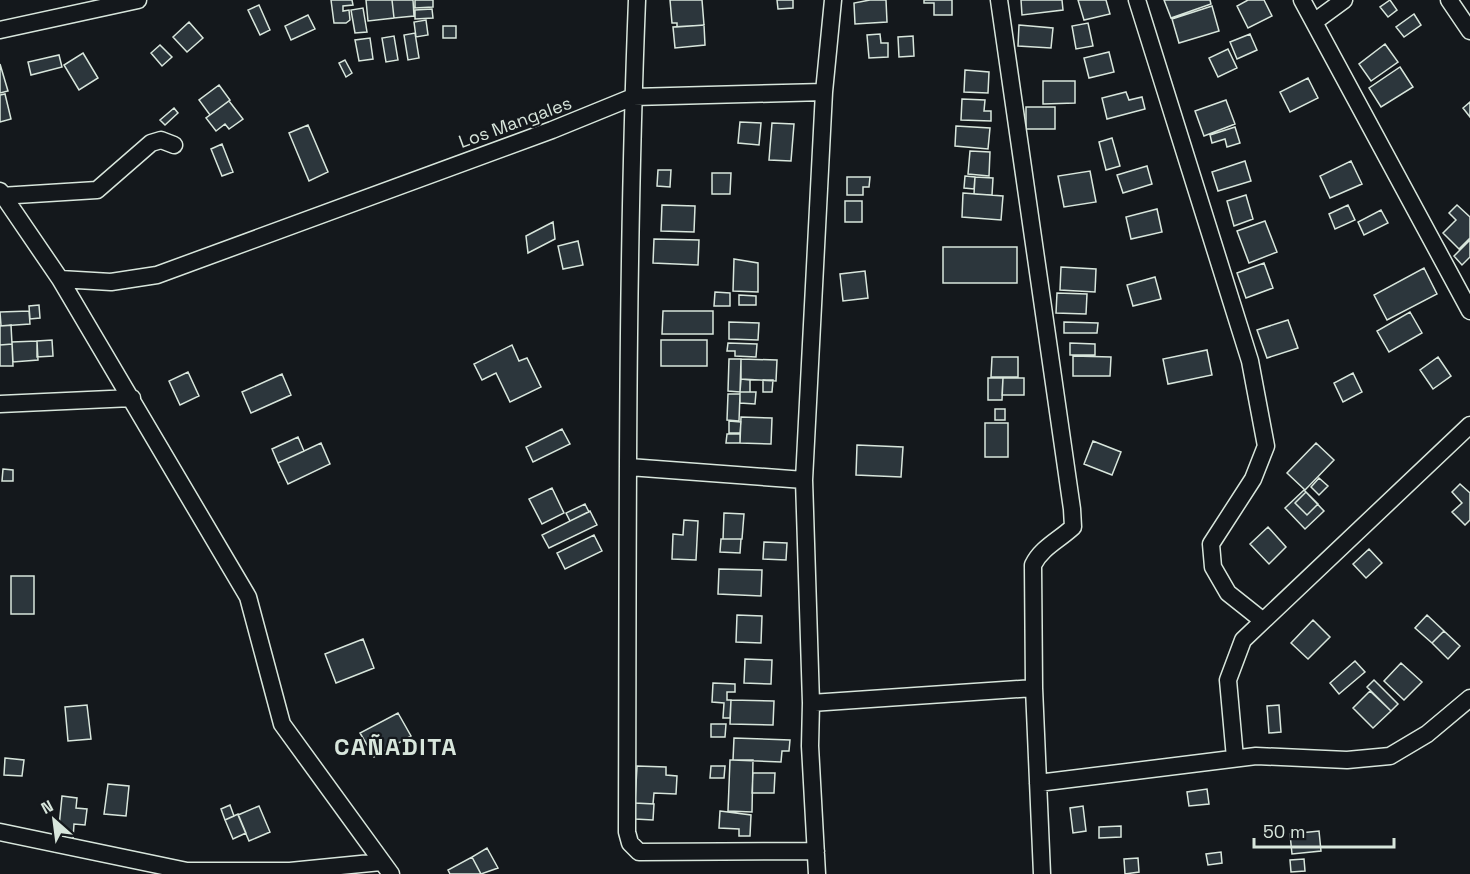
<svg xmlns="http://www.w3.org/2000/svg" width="1470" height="874" viewBox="0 0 1470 874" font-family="'Space Grotesk',sans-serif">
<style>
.building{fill:#2c363c;stroke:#d8e6dc;stroke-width:1.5}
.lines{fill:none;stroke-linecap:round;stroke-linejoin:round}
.minor-casing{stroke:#d8e6dc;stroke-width:19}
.minor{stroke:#14181c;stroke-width:16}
.labels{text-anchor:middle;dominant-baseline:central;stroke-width:4.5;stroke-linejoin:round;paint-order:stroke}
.street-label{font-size:18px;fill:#d8e6dc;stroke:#14181c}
.district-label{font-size:24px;font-weight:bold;letter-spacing:1.5px;fill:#d8e6dc;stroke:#14181c}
</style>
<rect width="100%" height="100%" fill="#14181c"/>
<path class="building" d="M331,0h21l1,5 -10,1v5l6,-1 1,10 -4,3h-12z
M366,0h26l2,18 -26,3z
M392,0h21l1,16 -20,2z
M415,0h18v7l-18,1z
M670,0h32l2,25 -27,2v-4h-5z
M777,0h16v8l-15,1z
M870,0h16l1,22 -32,2 -1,-21z
M924,0h28v15h-18v-12h-10z
M1021,0h41l1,10 -41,5z
M1078,0h28l4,14 -26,6z
M1164,0h46l1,4 -40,14z
M1248,0h16l8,16 -24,12 -11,-22z
M1390,0l7,10 -9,7 -8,-10z
M259,5l11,25 -10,5 -12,-25z
M1212,6l7,25 -40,12 -7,-24z
M363,8l4,24 -12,1 -4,-23z
M432,9l1,9 -18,1v-9z
M1414,14l7,11 -17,12 -8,-10z
M308,15l7,14 -24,11 -6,-14z
M426,20l2,15 -12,2 -2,-15z
M189,22l14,16 -16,14 -14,-15z
M1088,23l5,23 -17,3 -4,-23z
M704,25l1,20 -30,3 -2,-21z
M1019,25l34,3 -2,20 -33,-2z
M443,26h13v12h-13z
M415,33l4,25 -11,2 -4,-25z
M880,34l1,9h7v14l-19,1 -2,-23z
M1250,34l7,16 -20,9 -7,-17z
M394,36l4,24 -12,2 -4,-24z
M913,36l1,20 -15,1 -1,-20z
M370,38l3,21 -14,2 -4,-21z
M1385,44l13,18 -27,19 -12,-17z
M160,45l12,12 -10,9 -11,-13z
M1228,49l9,19 -19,9 -9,-19z
M1109,52l5,20 -25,6 -5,-20z
M83,53l15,25 -19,12 -15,-25z
M59,55l3,12 -31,8 -3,-13z
M345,60l7,13 -6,4 -7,-14z
M0,64l8,27 -8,2z
M1400,67l13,20 -32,20 -12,-19z
M965,70l24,2 -1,21 -24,-1z
M1308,78l10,20 -28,14 -10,-20z
M1043,81h32v22l-32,1z
M219,85l11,15 -20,15 -11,-15z
M1126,92l3,8 13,-3 3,12 -38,10 -5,-21z
M5,94l6,25 -11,3v-27z
M962,99l23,1 -1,11h7v10l-30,-1z
M1226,100l9,24 -31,12 -9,-25z
M229,101l14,18 -14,10 -4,-5 -9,7 -10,-13z
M1470,102v15l-7,-9z
M1026,107h29v22h-29z
M174,108l4,5 -13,12 -5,-5z
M740,122l21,1 -2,22 -21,-2z
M772,123l22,1 -3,37 -22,-1z
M308,125l20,47 -19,9 -20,-48z
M956,126l34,2 -2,21 -33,-3z
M1235,127l5,16 -13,4 -2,-8 -13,4 -2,-8z
M1112,138l8,28 -14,4 -7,-28z
M222,144l11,28 -11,4 -11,-27z
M970,151l20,1 -1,24 -21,-2z
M1245,161l6,20 -33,10 -6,-19z
M1351,161l11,23 -32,14 -10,-22z
M1147,166l5,18 -29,9 -6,-18z
M658,170h13l-1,17 -13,-1z
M1090,171l6,31 -32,5 -6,-31z
M712,173h19l-1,21h-18z
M965,176l10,1 -1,12 -10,-1z
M847,177h23l-1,10h-6v8h-16z
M975,177l18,1 -1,17 -18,-1z
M963,193l40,3 -2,24 -39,-3z
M1246,195l7,24 -19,7 -7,-25z
M845,201h17v21h-17z
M662,205l33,1 -1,26 -33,-1z
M1348,205l7,15 -20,9 -6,-15z
M1457,205l13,12v21l-11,11 -16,-16 13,-13 -7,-7z
M1157,209l5,23 -31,7 -5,-22z
M1381,210l7,13 -24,12 -6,-13z
M1265,221l12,31 -28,11 -12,-32z
M553,222l2,17 -27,14 -2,-17z
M654,239l45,1 -1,25 -45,-2z
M1470,240v17l-8,8 -8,-9z
M578,241l5,24 -20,4 -5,-23z
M943,247h74v36h-74z
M734,259l24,4v29l-25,-1z
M1264,263l9,25 -27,10 -9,-25z
M1061,267l35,2 -1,23 -35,-2z
M1424,268l13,26 -50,26 -13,-25z
M865,271l3,27 -25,3 -3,-27z
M1155,277l6,22 -28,7 -6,-21z
M715,292l15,1v13h-16z
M1057,293l30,1 -1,20 -30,-1z
M739,295l17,1v9h-17z
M39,305l1,13 -10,1 -1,-13z
M29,311l1,13 -29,2 -1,-14z
M663,311h50v23h-51z
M1410,312l12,21 -33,19 -12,-21z
M1288,320l10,28 -31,10 -10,-28z
M729,322l30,1 -1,17 -29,-1z
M1064,322l34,1 -1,10h-33z
M11,325l1,19 -12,1v-19z
M52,340l1,16 -16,1v-16z
M661,340h46v26h-46z
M37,341l1,19 -25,2 -1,-20z
M728,343l29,1 -1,13 -21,-1v-5h-8z
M1070,343l25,1v11h-25z
M12,344l1,22h-13v-21z
M512,345l7,16 8,-3 14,29 -31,15 -14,-29 -14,7 -8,-16z
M1207,350l5,25 -44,9 -5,-25z
M1073,356l38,1 -1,19h-37z
M992,357h26v20h-27z
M1438,357l13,19 -18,13 -13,-19z
M729,359h12l-1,33 -12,-1z
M741,359l36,1 -1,21 -35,-2z
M188,372l11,24 -19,9 -11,-24z
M1353,373l9,19 -19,10 -9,-19z
M282,374l9,21 -40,18 -9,-21z
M988,378h15l-1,22h-14z
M1003,378h21v17h-22z
M741,379l9,1v12h-10z
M763,380h10l-1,12h-9z
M740,392h16l-1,12 -15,-1z
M728,394h12l-1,27 -12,-1z
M995,409h10v11h-10z
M741,417l31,1 -1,26 -31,-1z
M729,421l12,1 -1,11h-11z
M985,423h23v34h-23z
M562,429l8,15 -37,18 -7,-15z
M727,434h13v9h-14z
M298,437l6,14 -26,12 -6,-14z
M1093,441l28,11 -9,23 -28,-11z
M321,443l9,21 -42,20 -10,-21z
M1316,443l18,17 -29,30 -18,-17z
M857,445l46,2 -2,30 -45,-2z
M3,469l10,1v11h-11z
M1319,478l9,8 -9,9 -8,-8z
M1460,484l10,9v27l-5,5 -13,-13 10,-9 -10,-11z
M552,488l12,25 -22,11 -13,-25z
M1304,490l20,21 -19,18 -20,-21z
M1306,492l12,12 -11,11 -12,-12z
M585,504l4,8 -19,9 -4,-8z
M590,511l7,14 -48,23 -7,-13z
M724,513l20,1 -2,25h-19z
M684,520l14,1 -2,39 -24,-1 1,-25 10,1z
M1268,527l18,20 -17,17 -19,-20z
M594,535l8,16 -37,18 -8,-16z
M721,539h20l-1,14 -20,-1z
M764,542l23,1 -1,17 -23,-1z
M1369,549l13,14 -16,15 -13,-14z
M719,569l43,1 -1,26 -43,-2z
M11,576h23v38h-23z
M737,615l25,1 -1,27 -25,-1z
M1427,615l17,16 -12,12 -17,-15z
M1313,620l17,17 -22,22 -17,-16z
M1444,631l16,15 -12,13 -16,-16z
M363,639l11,29 -38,15 -11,-29z
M745,659l27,1 -1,24 -27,-1z
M1355,661l10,11 -26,22 -9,-11z
M1401,663l21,19 -18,18 -20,-19z
M1374,680l24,24 -7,7 -24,-24z
M713,683l22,1v8h-8v8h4l-1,18h-7l1,-15 -12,-1z
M1370,691l21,20 -18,17 -20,-20z
M731,700l43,1 -1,24 -43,-1z
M87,705l4,34 -23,2 -3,-34z
M1279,705l2,27 -12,1 -2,-27z
M398,713l13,23 -37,21 -14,-24z
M711,724h15l-1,13h-14z
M734,738l56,2 -1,11h-7l-1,11 -48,-2z
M5,758l19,2 -2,16 -18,-1z
M730,760h23l-1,52 -24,-1z
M637,766l29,1v8l11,1 -1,18 -22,-1 -1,11 -18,-1z
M711,766h14l-1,12h-14z
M753,773h22l-1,20h-22z
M108,784l21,2 -3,30 -22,-2z
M1207,789l2,15 -20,2 -2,-14z
M62,796l15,2 -1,10 11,1 -2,16 -11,-1 -1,15 -15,-2z
M635,803l19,1 -1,16 -18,-1z
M230,805l4,11 -9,4 -4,-11z
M259,806l11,26 -21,9 -11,-26z
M1083,806l3,25 -13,2 -3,-25z
M720,811l31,4 -1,21h-11v-7l-20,-1z
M238,814l8,19 -13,6 -8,-19z
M1121,826v11l-22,1v-11z
M1319,831l2,20 -29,3 -2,-20z
M487,848l11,20 -17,6 -9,-17z
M1221,852l1,11 -14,2 -2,-11z
M472,857l9,17h-31l-2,-4z
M1138,858l1,14 -14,2 -1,-15z
M1304,859l1,12 -14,1 -1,-12z"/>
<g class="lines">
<g class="minor-casing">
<path id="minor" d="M637,0c-11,277 -9,555 -10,832l3,11 9,9 177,-1
M999,0l73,509 1,18c-14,13 -32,21 -40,38l1,123 8,186
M1137,0l113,361 16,85 -13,33 -42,65 2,23 15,26 34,27
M1302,0l168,311
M1449,0l21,31
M1314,22l30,-22
M0,30l138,-30
M0,191l60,88 188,318 34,127 109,150
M0,196l97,-6 54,-47 10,-3 13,5
M60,279l51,3 46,-7 395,-145 81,-33 191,-5
M0,404l132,-6
M629,467l175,13
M811,703l223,-15
M1235,758l-7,-78 15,-40 227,-215
M1038,783l218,-27 91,4 43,-4 37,-22 43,-36
M0,832l187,39h103l91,-9
M817,874l-7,-128 1,-43 -7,-223 20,-388 9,-92"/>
</g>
<use href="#minor" class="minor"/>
</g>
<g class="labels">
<g class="street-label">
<text transform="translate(515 122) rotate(-20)">Los Mangales</text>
</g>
<g class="district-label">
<text x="396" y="746">CAÑADITA</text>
</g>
</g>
<g transform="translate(54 820) rotate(332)" stroke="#14181c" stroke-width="4.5" paint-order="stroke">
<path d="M0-4.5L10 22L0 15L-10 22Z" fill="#d8e6dc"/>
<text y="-9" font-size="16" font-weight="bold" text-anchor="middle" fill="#d8e6dc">N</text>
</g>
<path d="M1254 838v9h140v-9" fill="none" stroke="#d8e6dc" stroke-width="3"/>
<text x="1263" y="838" font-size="18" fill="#d8e6dc" stroke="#14181c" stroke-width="4.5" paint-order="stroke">50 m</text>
</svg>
